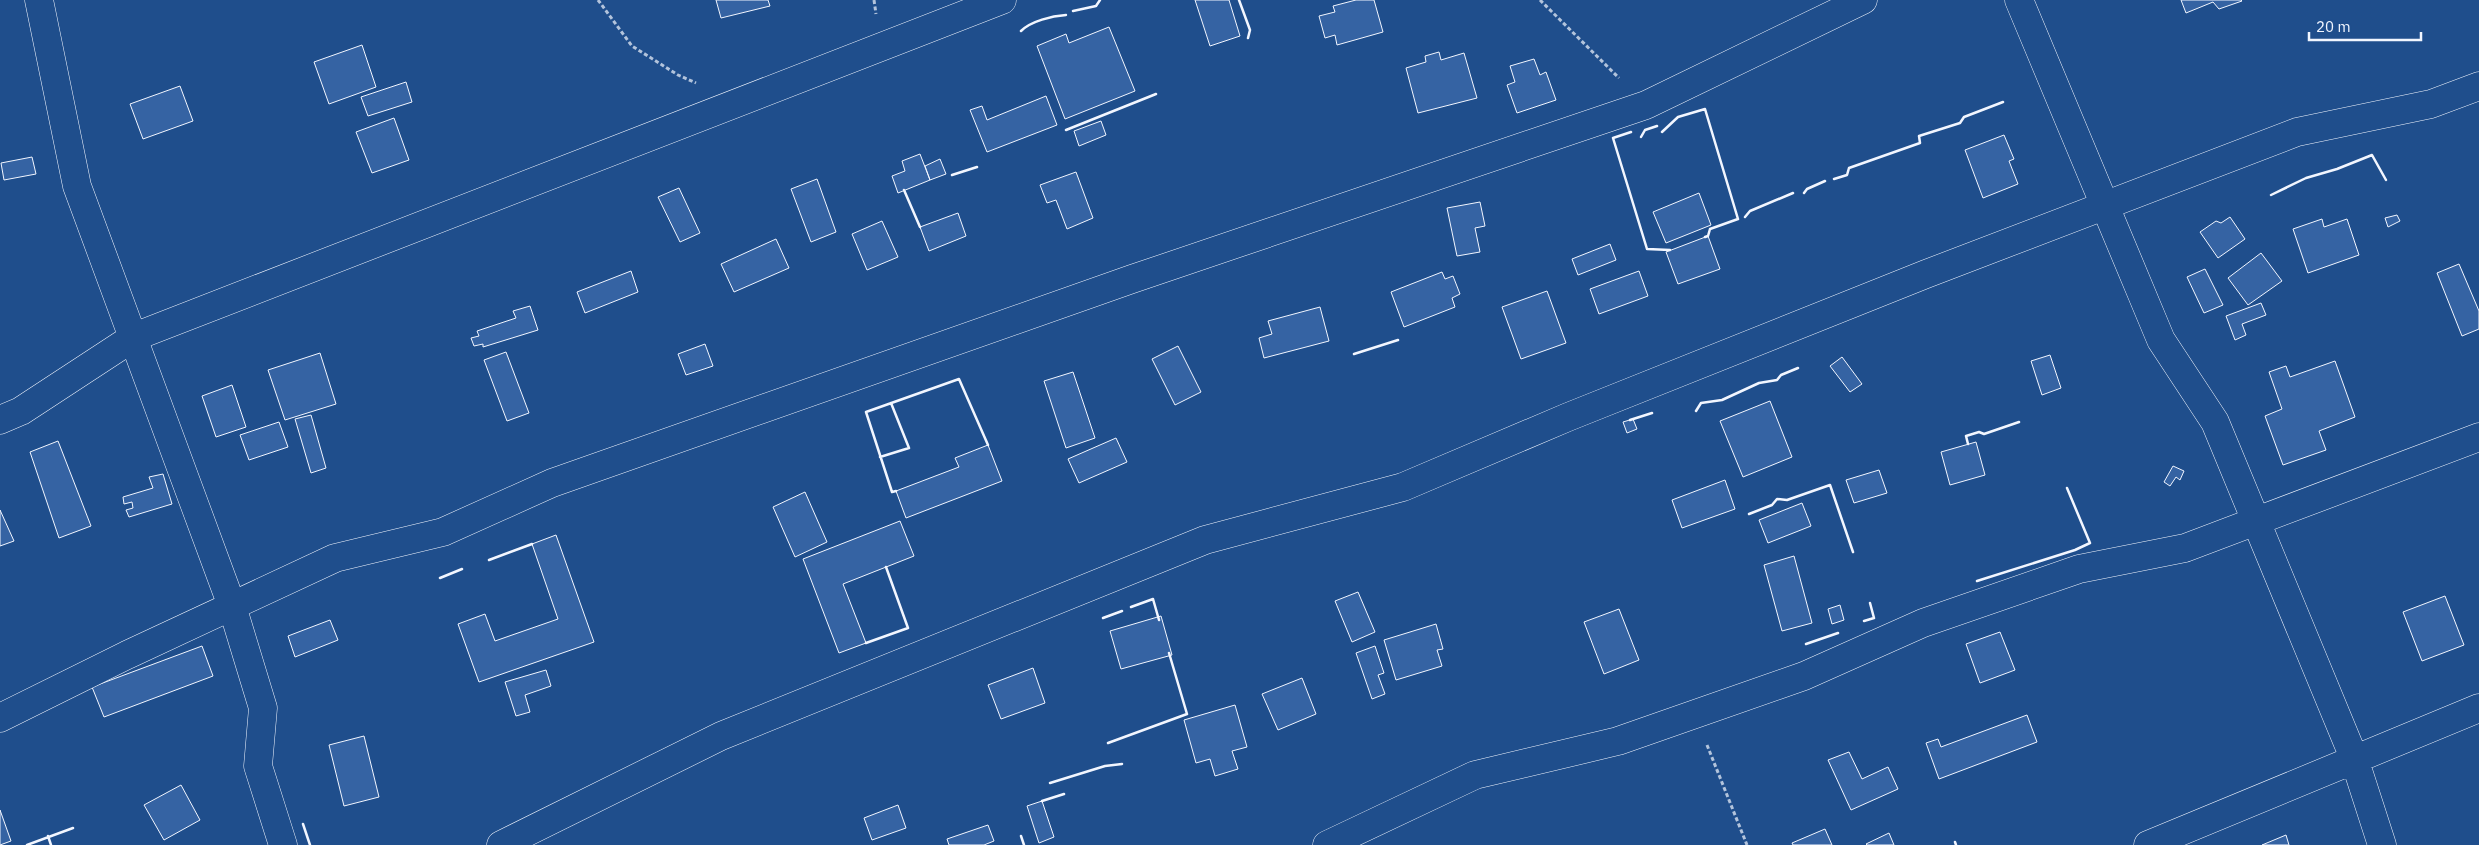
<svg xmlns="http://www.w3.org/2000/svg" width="2479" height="845" viewBox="0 0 2479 845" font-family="'IBM Plex Sans',sans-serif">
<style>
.building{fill:#3563a3;stroke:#f2f6ff}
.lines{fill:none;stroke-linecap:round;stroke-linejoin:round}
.street-casing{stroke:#f2f6ff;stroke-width:29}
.path{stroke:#b3c4dc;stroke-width:3;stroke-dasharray:4 2.5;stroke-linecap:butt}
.street{stroke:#1f4e8c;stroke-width:28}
.wall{stroke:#f2f6ff;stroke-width:2.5}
</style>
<rect width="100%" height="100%" fill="#1f4e8c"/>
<path class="building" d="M716,0h52l2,6 -49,12z
M1195,0h34l11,36 -30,10z
M1356,0h18l9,32 -46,13 -2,-10 -10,3 -6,-22 16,-4 -2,-6z
M2181,0h60l1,1 -23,8 -6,-7 -27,11z
M1109,27l26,64 -70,28 -28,-73 29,-12 3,9z
M362,45l14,42 -47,17 -15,-42z
M1439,52l2,8 23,-7 13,45 -59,15 -12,-45 20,-6 -1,-6z
M1534,59l6,16 6,-3 10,28 -39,13 -10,-28 8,-3 -5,-16z
M406,82l6,20 -44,14 -7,-19z
M180,86l13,35 -50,18 -13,-35z
M1046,96l11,29 -70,27 -17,-42 12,-4 5,14z
M394,118l15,42 -37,13 -16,-41z
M1101,121l5,14 -27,11 -5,-15z
M2004,135l10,24 -5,2 9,23 -35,14 -18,-48z
M920,154l10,26 -32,13 -6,-17 13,-5 -3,-10z
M32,157l4,17 -32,6 -3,-17z
M940,159l6,15 -16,6 -5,-14z
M1076,172l17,46 -26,11 -11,-29 -9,3 -7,-18z
M817,179l19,53 -25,10 -20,-53z
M679,188l21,45 -20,9 -22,-45z
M1699,193l12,32 -45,18 -13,-31z
M1480,202l5,24 -10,2 5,24 -23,4 -10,-48z
M958,213l8,23 -37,15 -9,-24z
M2397,215l3,6 -12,6 -3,-9z
M2230,217l15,22 -27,19 -18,-26 16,-11 5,2z
M2322,219l2,8 23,-8 12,36 -51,18 -15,-44z
M882,221l16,36 -31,13 -15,-36z
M1708,236l12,33 -42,15 -12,-32z
M776,239l13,29 -55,24 -13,-28z
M1610,244l6,16 -38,15 -6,-16z
M2261,253l21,28 -34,24 -20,-27z
M2459,264l20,47v18l-17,7 -25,-63z
M2205,269l18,36 -19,8 -17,-36z
M631,271l7,21 -53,21 -8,-21z
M1639,271l9,25 -49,18 -9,-25z
M1442,272l3,7 8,-3 7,18 -8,4 3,9 -51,20 -13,-35z
M1547,291l19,52 -45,16 -19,-52z
M2261,303l5,12 -24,9 4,11 -11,5 -9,-24z
M530,306l8,24 -55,17v-3l-9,2 -3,-8 8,-2 -2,-5 39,-13 -3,-7z
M1320,307l9,34 -65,17 -5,-20 13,-4 -4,-13z
M705,344l8,22 -27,9 -8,-21z
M1178,346l23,46 -26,13 -23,-46z
M506,352l23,61 -22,8 -23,-61z
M320,353l16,51 -51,16 -17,-50z
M2050,355l11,33 -19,7 -11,-34z
M1842,357l20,27 -12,8 -20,-26z
M2335,361l20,56 -36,14 7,19 -43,15 -18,-49 17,-7 -13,-37 17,-6 4,11z
M1073,372l22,66 -29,10 -22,-67z
M232,385l14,42 -30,10 -14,-41z
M1770,401l22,56 -49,20 -23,-56z
M311,415l15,53 -15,5 -16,-54z
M1633,419l4,10 -10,4 -4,-11z
M279,422l9,25 -39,13 -9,-25z
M1116,438l11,24 -48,21 -11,-24z
M58,441l33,85 -32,12 -29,-86z
M1976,442l9,33 -35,10 -9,-33z
M988,445l14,36 -96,37 -10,-27 63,-24 -4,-9z
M2173,466l11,5 -4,9 -4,-3 -6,9 -6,-4z
M1879,470l8,23 -33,10 -8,-23z
M163,474l9,30 -43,13 -3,-7 7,-2 -1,-6 -8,2 -1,-7 30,-9 -4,-11z
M1725,480l10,29 -53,19 -10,-28z
M805,492l22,50 -32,15 -22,-50z
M1802,503l9,23 -43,17 -9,-23z
M0,510l14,31 -14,5z
M900,521l14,35 -71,28 23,59 -27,10 -36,-94z
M556,535l38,107 -115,40 -21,-58 27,-10 10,27 63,-22 -26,-75z
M1794,556l18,67 -30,8 -18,-66z
M1358,592l17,40 -23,10 -17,-41z
M2445,596l19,49 -42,16 -19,-49z
M1840,605l4,15 -12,4 -4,-15z
M1619,609l20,51 -35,14 -20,-52z
M1161,616l11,39 -51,14 -11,-38z
M330,620l8,20 -43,17 -7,-21z
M1436,624l7,25 -6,1 5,16 -46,14 -12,-40z
M2000,632l15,38 -35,13 -14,-39z
M202,646l11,30 -109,41 -12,-30z
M1375,646l9,27 -6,2 7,19 -13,5 -16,-46z
M1033,668l12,35 -44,16 -13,-34z
M546,670l5,16 -26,9 5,17 -14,4 -11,-34z
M1302,678l14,36 -38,16 -16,-36z
M1235,705l12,42 -15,4 6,18 -23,7 -5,-17 -14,4 -12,-43z
M2027,715l10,27 -98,37 -13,-36 12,-4 3,8z
M364,736l15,61 -35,9 -15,-61z
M1849,752l13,27 26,-12 10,22 -47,21 -23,-50z
M181,785l19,35 -36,20 -20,-35z
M1042,801l12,36 -15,6 -12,-37z
M898,805l8,23 -34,12 -8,-22z
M0,810l11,31 -11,4z
M988,825l6,16 -10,4h-35l-2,-6z
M1825,829l7,16h-39l-1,-2z
M1889,833l5,12h-27l-1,-1z
M2286,835l3,10h-27z"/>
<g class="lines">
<g class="street-casing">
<path id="street" d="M39,0l38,186 155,420 31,102 -5,58 25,79
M2019,0l142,340 54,82 139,336 28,87
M0,420l21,-9 113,-74 868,-337
M0,718l127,-63 208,-97 108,-26 109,-49 580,-204 514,-174 217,-105
M501,845l220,-109 484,-196 198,-53 165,-70 358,-143 371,-142 134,-28 48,-18
M1327,845l148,-70 143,-34 186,-65 119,-53 156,-54 106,-21 294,-111
M2148,845l331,-137"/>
</g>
<path class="path" d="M598,0l34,46 46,29 18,8
M874,0l2,14
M1540,0l79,78
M1707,745l40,100"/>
<use href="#street" class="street"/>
<path class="wall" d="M1239,0l11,30 -2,8
M1073,11l23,-5 4,-6
M1021,31c10,-10 31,-15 45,-16
M1066,130l90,-36
M1631,132l-18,6 34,111 23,1
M1662,132l16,-15 27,-8 33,110 -28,10 -2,7 -3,1
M1641,137l4,-7 12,-4
M952,175l25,-8
M1834,179l13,-4 2,-7 71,-25 -1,-7 41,-13 4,-6 39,-15
M904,190l16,37
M1804,193l3,-4 18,-8
M2271,195l35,-17 31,-9 35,-14 14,25
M1745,217l5,-6 43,-18
M1354,354l44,-14
M1696,411l5,-8 21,-3 37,-17 18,-3 4,-5 17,-7
M1630,420l22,-7
M1968,444l-2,-8 13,-4 5,2 35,-12
M880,457l29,-9 -18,-45
M896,491l-4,1 -26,-80 93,-33 29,66
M1749,514l23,-9 5,-6 10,1 43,-15 23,67
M489,560l43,-16
M440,578l22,-9
M1977,581l98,-31 15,-7 -23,-55
M1131,607l22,-8 6,21
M1103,618l19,-7
M1864,621l10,-3 -4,-15
M866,643l42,-15 -22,-61
M1806,644l32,-11
M1108,743l79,-29 -18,-61
M1050,783l55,-17 17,-2
M1042,801l22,-7
M303,824l7,21
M48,836l3,9
M1021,836l3,9
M1955,842l1,3
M27,845l46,-17"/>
</g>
<path d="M2309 32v8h112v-8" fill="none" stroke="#f2f6ff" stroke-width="2.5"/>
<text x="2316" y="32" font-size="15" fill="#f2f6ff" stroke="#1f4e8c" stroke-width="4" paint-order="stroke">20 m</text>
</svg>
